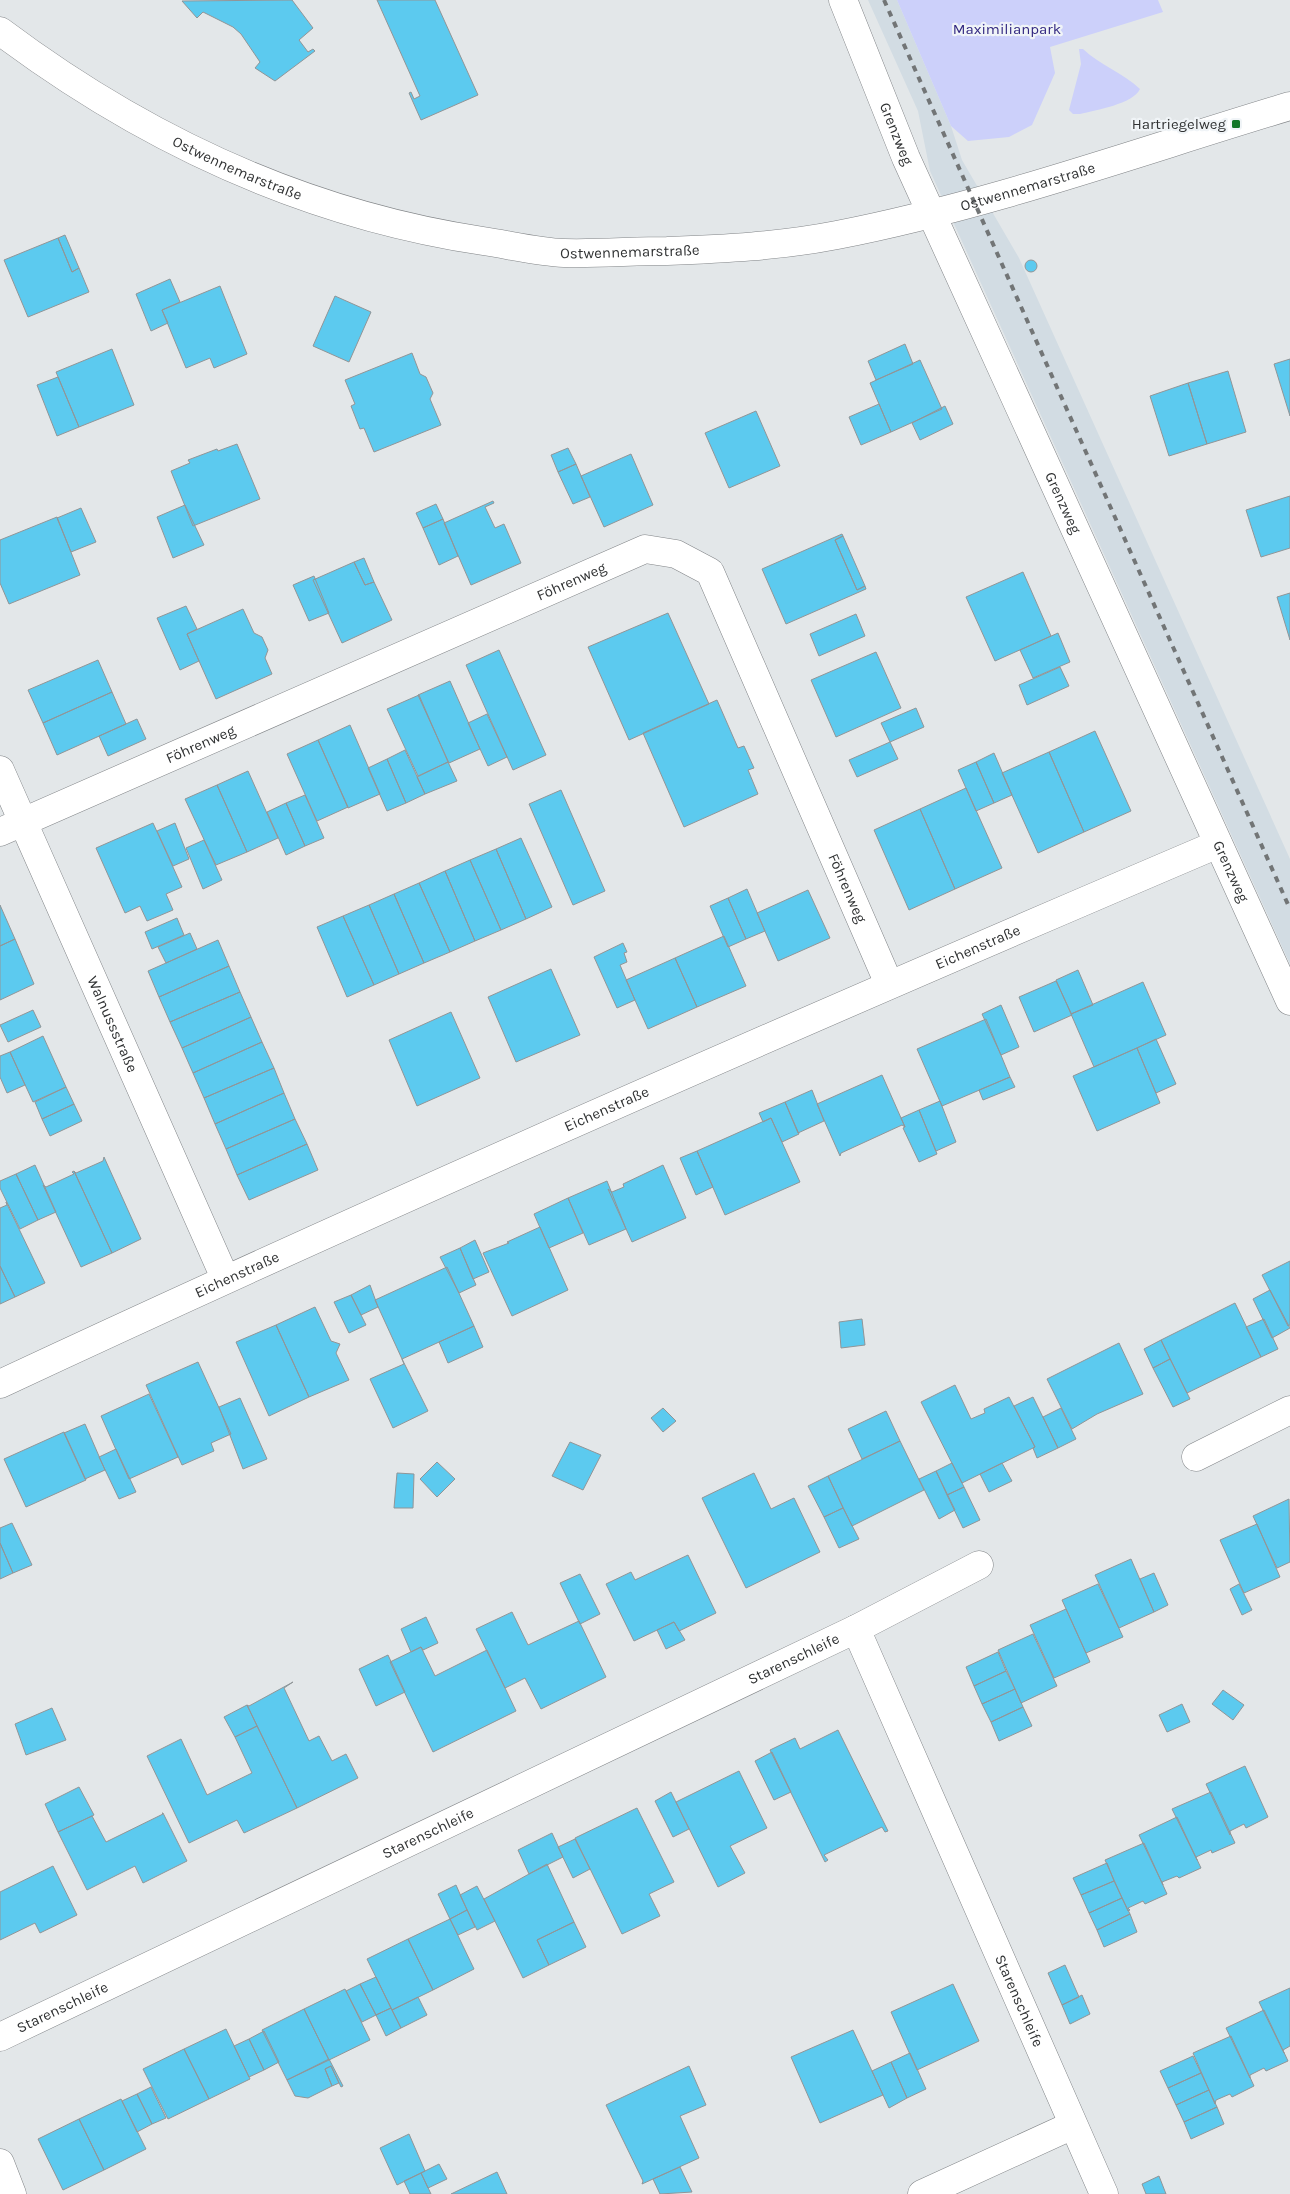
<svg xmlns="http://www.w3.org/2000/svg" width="1290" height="2194" viewBox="0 0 1290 2194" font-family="Karla,sans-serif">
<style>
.built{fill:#d2dce3}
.green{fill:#ccd0fa}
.building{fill:#5ccaef;stroke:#919597}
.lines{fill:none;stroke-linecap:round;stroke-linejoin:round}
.minor-casing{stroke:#818487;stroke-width:29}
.tertiary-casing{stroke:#818487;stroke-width:29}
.minor{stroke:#fff;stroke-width:28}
.tertiary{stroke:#fff;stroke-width:28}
.rail{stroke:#727576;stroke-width:4;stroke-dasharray:6 6;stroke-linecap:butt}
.poi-dot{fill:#127728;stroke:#f0f4f7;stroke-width:2}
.labels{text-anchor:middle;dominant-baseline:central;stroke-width:4.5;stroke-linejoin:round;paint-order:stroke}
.park-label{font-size:15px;fill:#322880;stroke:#f0f4f7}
.poi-label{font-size:15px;fill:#303233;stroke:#f0f4f7;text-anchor:end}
.street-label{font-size:15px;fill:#303233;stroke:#f0f4f7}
</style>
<rect width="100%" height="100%" fill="#e3e7e9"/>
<path class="built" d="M868,0h29l54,126 11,34 57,98 271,601v105l-360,-793 -12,-60z"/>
<path class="green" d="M897,0h261l5,12 -113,35 5,26 -23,52 -23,12 -41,4 -17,-15z
M1079,49h4c17,16 40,24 57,40 -7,15 -44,21 -60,25h-7l-4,-4 12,-46z"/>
<path class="building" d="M292,0l21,28 -14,12 9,12 5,-3 2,2 -40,30 -20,-13 5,-6 -19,-28 -8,-7 -30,-15 -6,6 -15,-17z
M377,0h58l43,95 -57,25 -12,-27 2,-1 3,7 6,-3z
M65,235l14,33 -7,4 -14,-34z
M58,238l14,34 7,-4 10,24 -61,25 -24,-57z
M1025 266a6 6 0 1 1 12 0a6 6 0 1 1-12 0Z
M170,279l10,23 -18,8 6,13 -17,8 -15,-37z
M220,286l27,68 -33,14 -4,-10 -24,10 -24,-58z
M335,296l36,16 -22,50 -36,-16z
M905,344l8,20 -37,16 -8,-19z
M112,349l22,56 -55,22 -23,-55z
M412,353l8,21 6,3 7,16 -3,6 11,26 -67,27 -10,-24 -4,1 -9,-23 4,-2 -10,-24z
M1290,359v57l-16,-52z
M920,360l22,49 -51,23 -21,-49z
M1228,371l18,61 -39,12 -19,-61z
M58,377l21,50 -22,9 -20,-51z
M1188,383l19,61 -38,12 -19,-60z
M879,404l12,28 -30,13 -12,-28z
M945,406l8,18 -33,16 -8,-17z
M756,411l24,55 -51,22 -24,-55z
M237,444l23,55 -67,27 -22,-55 19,-8 -2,-3 29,-11 1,2z
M568,448l8,16 -18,8 -7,-17z
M631,454l22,51 -49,22 -23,-51z
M576,464l14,33 -17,7 -15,-32z
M1290,496v52l-29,9 -15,-47z
M493,501l1,2 -9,4 10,21 9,-4 17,39 -50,22 -27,-62z
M436,504l7,15 -20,9 -7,-15z
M185,505l19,40 -31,13 -16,-41z
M81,508l15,34 -25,10 -14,-34z
M57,517l23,58 -71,29 -9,-21v-43z
M443,519l15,37 -19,9 -16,-37z
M842,534l1,2 -8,4 22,50 8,-4 1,3 -80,35 -24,-55z
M843,536l22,50 -8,4 -22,-50z
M364,558l10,24 -9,3 -11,-23z
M354,562l11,23 9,-3 18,38 -50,23 -29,-63z
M1023,572l28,64 -56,25 -29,-64z
M314,576l15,37 -20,8 -16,-36z
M1290,593v47l-13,-43z
M186,606l11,23 -10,5 12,27 -19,9 -23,-52z
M243,609l11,24 8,4 6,13 -3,8 7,16 -56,25 -29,-65z
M668,613l41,91 -80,36 -41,-93z
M856,614l9,22 -46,20 -9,-22z
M1058,633l12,29 -37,16 -13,-28z
M499,650l47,105 -33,15 -47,-105z
M876,652l25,56 -65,29 -25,-57z
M98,660l14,32 -69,31 -15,-33z
M1060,667l9,19 -42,19 -8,-20z
M450,681l30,68 -31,14 -31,-68z
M112,692l14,32 -69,31 -14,-32z
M419,695l29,67 -30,14 -31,-67z
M717,700l21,48 6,-2 10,22 -6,2 10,24 -74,33 -41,-94z
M916,708l8,19 -34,15 -9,-19z
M487,714l20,43 -19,9 -20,-43z
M137,719l9,20 -38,17 -9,-20z
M350,725l30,69 -32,14 -30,-68z
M1095,731l36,80 -47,21 -35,-80z
M318,740l30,67 -31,14 -30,-67z
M890,742l8,17 -41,18 -8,-17z
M405,750l20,44 -19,9 -19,-44z
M1049,752l35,80 -46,21 -36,-80z
M994,753l18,42 -18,8 -18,-41z
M387,759l19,44 -19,8 -19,-43z
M448,762l9,19 -32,13 -8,-17z
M976,762l18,41 -18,8 -18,-41z
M248,771l30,67 -31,14 -30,-67z
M217,785l30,67 -31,13 -31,-66z
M966,788l36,80 -47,21 -35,-80z
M561,790l44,101 -32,14 -44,-101z
M305,795l19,43 -19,8 -19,-43z
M286,803l19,43 -19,9 -19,-43z
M920,809l35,80 -46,21 -35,-80z
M153,823l29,64 -16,7 7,16 -26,11 -7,-15 -15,7 -29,-65z
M175,823l14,36 -16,7 -16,-35z
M521,838l31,69 -26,12 -30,-70z
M204,840l18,40 -19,9 -17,-41z
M496,849l30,70 -25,11 -31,-70z
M470,860l31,70 -26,11 -30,-70z
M445,871l30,70 -25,11 -31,-69z
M419,883l31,69 -26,11 -30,-69z
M747,889l18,42 -19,8 -18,-41z
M808,890l22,48 -52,23 -21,-48z
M394,894l30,69 -25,11 -30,-69z
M728,898l18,41 -18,8 -18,-41z
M0,905l15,34 -15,7z
M369,905l30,69 -25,11 -31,-69z
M343,916l31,69 -27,12 -30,-70z
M177,918l7,17 -32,14 -7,-17z
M190,933l7,16 -31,14 -8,-16z
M724,936l22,50 -49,21 -22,-49z
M15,939l19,45 -34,16v-54z
M218,940l11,26 -70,31 -11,-26z
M623,943l4,9 -3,1 3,9 -7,3 15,35 -18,8 -23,-51z
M675,958l22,49 -49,22 -22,-49z
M229,966l11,26 -70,30 -11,-25z
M551,969l29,66 -64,27 -28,-65z
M1078,970l15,35 -22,9 -15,-34z
M1056,981l16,34 -38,17 -15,-35z
M1143,982l23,53 -72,32 -23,-53z
M240,992l11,25 -69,31 -12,-26z
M1001,1005l18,42 -18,8 -19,-41z
M33,1010l8,17 -33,15 -8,-17z
M451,1012l29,66 -63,28 -28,-66z
M251,1017l11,25 -69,31 -11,-25z
M986,1019l24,58 -68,29 -25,-57z
M43,1036l23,51 -33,15 -23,-50z
M1156,1039l20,45 -20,9 -19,-45z
M262,1042l12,26 -70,30 -11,-25z
M1137,1048l23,55 -63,28 -24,-55z
M10,1052l15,33 -18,8 -7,-16v-21z
M274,1068l10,25 -69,31 -11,-26z
M882,1075l23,52 -3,-2 -61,28 -1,3 -23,-52z
M1010,1077l5,10 -32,13 -4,-10z
M66,1087l8,17 -32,15 -7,-17z
M812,1090l12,31 -26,12 -13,-31z
M284,1093l11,26 -69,30 -11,-25z
M940,1101l16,41 -20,9 -17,-41z
M785,1102l14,32 -17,8 -11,-24 -8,4 -4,-9z
M74,1104l8,17 -32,15 -8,-17z
M919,1110l18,44 -18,8 -16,-34 2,-1 -4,-9z
M771,1118l29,64 -75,33 -28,-64z
M295,1119l12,25 -70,31 -11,-26z
M307,1144l11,26 -69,30 -12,-25z
M697,1151l16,36 -17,8 -16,-37z
M104,1157l37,82 -29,14 -38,-82 2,2 27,-12z
M35,1165l21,47 -18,8 -22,-46z
M663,1165l23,53 -54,24 -24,-53 4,3 12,-5 -1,-3z
M74,1171l38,82 -31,14 -38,-82 3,2 28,-13 -2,-2z
M16,1174l22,46 -18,9 -20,-41v-7z
M607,1181l19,48 -37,16 -21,-47z
M568,1198l15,35 -34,15 -15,-34z
M6,1202l39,81 -30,14 -15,-31v-58l7,-3z
M540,1227l28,63 -56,26 -29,-63 26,-10 -2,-1z
M475,1240l14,32 -16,7 -13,-31z
M460,1248l16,37 -17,8 -19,-36z
M1290,1261v64l-2,1 -26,-51z
M0,1266l15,31 -15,7z
M447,1267l27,59 -72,33 -27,-59z
M370,1285l8,22 -17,8 -10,-20z
M1270,1290l20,38 -18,10 -19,-39z
M351,1295l15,30 -17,8 -15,-31z
M1235,1303l26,54 -74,36 -26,-53z
M315,1307l16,34 9,3 -4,9 13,27 -40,17 -33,-72z
M862,1319l3,26 -24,3 -2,-26z
M1264,1319l14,30 -17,8 -15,-30z
M276,1325l33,72 -40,19 -33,-74z
M474,1326l9,21 -35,16 -9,-21z
M1161,1340l9,19 -17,9 -9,-19z
M1119,1343l24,51 -46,20 -25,15 -25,-50z
M402,1359l26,52 -35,17 -23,-49 34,-15z
M1170,1359l20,40 -17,8 -20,-39z
M198,1362l33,72 -20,9 3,8 -32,14 -36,-80z
M955,1385l16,34 14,-6 -1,-4 25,-12 26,50 -73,36 -41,-81z
M149,1394l29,63 -49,22 -28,-63z
M1033,1397l25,51 -21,10 -4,-10 2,-1 -21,-41z
M240,1398l27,61 -24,10 -24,-62z
M663,1408l13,13 -13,11 -12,-14z
M1061,1408l15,31 -18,9 -15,-31z
M886,1411l14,30 -38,18 -14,-30z
M85,1424l20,46 -20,9 -21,-46z
M64,1432l22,48 -60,27 -22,-48z
M900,1441l24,49 -72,36 -24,-50z
M570,1442l31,13 -18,35 -31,-14z
M116,1449l20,43 -17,7 -20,-42z
M437,1462l18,17 -18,18 -17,-18z
M952,1463l12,24 -17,8 -11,-24z
M1002,1463l10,18 -23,11 -9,-18z
M936,1471l19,39 -16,9 -20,-40z
M397,1473l17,1 -1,34h-19z
M754,1473l17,36 23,-11 26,54 -74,36 -44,-90z
M828,1476l15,32 -19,9 -16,-31z
M964,1487l16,33 -17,8 -16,-33z
M1289,1499l1,63 -13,6 -24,-52z
M843,1508l16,31 -20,9 -15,-31z
M12,1523l20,42 -19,8 -13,-30v-15z
M1257,1524l23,53 -36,16 -24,-53z
M0,1543l13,30 -13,6z
M688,1555l28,58 -37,18 -5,-9 -40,19 -28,-57 25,-12 4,8z
M1131,1559l23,53 -35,16 -24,-53z
M1154,1573l14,32 -14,7 -14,-33z
M580,1574l20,40 -20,10 -20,-41z
M1098,1584l25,53 -37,16 -24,-53z
M1239,1584l13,26 -10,5 -12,-26z
M1066,1609l24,53 -36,16 -24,-53z
M512,1612l16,33 51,-24 27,56 -65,32 -16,-31 -20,10 -29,-59z
M426,1617l12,26 -15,7 -2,-3 -10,5 -10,-23z
M674,1622l11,18 -19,9 -9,-19z
M1033,1634l24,52 -36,17 -23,-53z
M421,1647l14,29 52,-26 29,61 -83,41 -43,-90z
M998,1652l8,19 -32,15 -8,-19z
M388,1655l17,37 -29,14 -17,-37z
M1006,1671l9,18 -33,15 -8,-18z
M293,1682l-9,6 25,53 10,-5 13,25 14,-7 12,24 -61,30 -50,-103 2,1z
M1015,1689l8,18 -32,15 -9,-18z
M1223,1690l21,15 -11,15 -21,-16z
M1182,1704l8,18 -23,10 -8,-17z
M247,1705l10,21 -22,11 -11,-20z
M1023,1707l9,19 -33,15 -8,-19z
M52,1708l14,32 -40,15 -11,-31z
M257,1726l40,82 -53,25 -7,-13 -48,23 -42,-87 34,-17 26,56 45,-22 -17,-36z
M838,1730l50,101 -3,1 -3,-5 -58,28 4,5 -3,2 -55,-112 25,-12 5,11z
M772,1752l19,40 -17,8 -19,-39z
M1245,1766l23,51 -22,11 -2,-4 -14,7v4l-24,-51z
M739,1771l28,57 -37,18 15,27 -27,14 -42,-85z
M79,1787l15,28 -36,17 -13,-28z
M671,1792l18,37 -16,8 -18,-36z
M1211,1792l24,51 -23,10 -1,-3 -15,7 1,3 -25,-51z
M637,1808l37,74 -25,12 11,22 -38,18 -47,-96z
M162,1813h1l24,48 -44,22 -8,-17 -48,24 -29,-58 34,-16 14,26 57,-28z
M1177,1817l24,51 -22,10 -2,-2 -15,6 1,3 -24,-50z
M552,1833l11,24 -34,17 -11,-24z
M575,1839l15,30 -17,9 -15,-31z
M1144,1843l23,51 -22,10 -2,-3 -15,7 2,2 -2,1 -23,-51z
M1107,1863l7,18 -33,14 -8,-17z
M547,1864l27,58 -37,18 12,25 -26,13 -39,-79z
M53,1866l24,49 -37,18 -5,-10 -35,17v-48z
M1114,1881l8,17 -33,15 -8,-18z
M456,1885l11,25 -17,9 -12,-25z
M477,1886l18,35 -18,9 -17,-35z
M1122,1898l8,16 -33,16 -8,-17z
M467,1910l8,17 -17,8 -8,-16z
M1130,1914l7,18 -33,15 -7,-17z
M450,1919l24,50 -41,21 -25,-51z
M574,1922l12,25 -37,18 -12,-25z
M408,1939l25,51 -41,20 -25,-51z
M1065,1965l14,32 -17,8 -14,-32z
M376,1977l15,31 -15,7 -16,-31z
M360,1984l16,31 -14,7 -16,-31z
M953,1984l26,57 -62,29 -26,-58z
M1290,1988v58l-7,4 1,3 -25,-51z
M345,1989l25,51 -41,20 -25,-51z
M1082,1995l8,19 -20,10 -8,-19z
M418,1997l9,18 -26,13 -9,-18z
M391,2008l10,20 -15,8 -10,-21z
M304,2009l25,51 -42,20 -25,-50z
M1264,2010l24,51 -22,10 -2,-3 -14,7v3l-24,-50z
M226,2029l24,50 -41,20 -25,-50z
M853,2030l30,65 -63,28 -29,-66z
M264,2031l15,31 -15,8 -15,-31z
M1231,2036l23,50 -22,11 -2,-3 -14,6 -1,4 -22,-51z
M249,2039l15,31 -15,7 -15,-31z
M184,2049l25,50 -41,20 -25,-50z
M910,2053l16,36 -19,9 -16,-36z
M1193,2056l8,17 -33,15 -8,-17z
M329,2059l14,27 -2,1 -10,-21 -6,3 7,17 -24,12 -13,-2 -8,-16z
M891,2062l16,36 -18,10 -17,-37z
M331,2066l8,17 -7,3 -7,-17z
M689,2066l17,39 -26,11 19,42 -57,26 1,-3 -37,-76z
M1201,2073l8,17 -33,15 -8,-17z
M151,2087l15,31 -14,6 -15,-30z
M1209,2090l8,17 -33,15 -8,-17z
M137,2094l15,30 -15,8 -15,-31z
M121,2099l25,50 -42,21 -25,-51z
M1217,2107l7,17 -33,15 -7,-17z
M79,2119l25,51 -41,20 -25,-51z
M409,2134l16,37 -28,14 -17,-37z
M439,2164l8,15 -19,9 -7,-15z
M680,2167l12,25 -32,2 -7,-15z
M497,2172l10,22h-56z
M421,2173l10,21h-21l-6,-13z
M1159,2176l7,18h-20l-4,-10z"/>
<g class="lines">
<g class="minor-casing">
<g id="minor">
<path id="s1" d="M843,0l63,158 384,843"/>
<path id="s2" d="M0,770l225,508"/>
<path id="s3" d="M0,832l645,-283 31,5 34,18 179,412"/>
<path id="s4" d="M0,1384c402,-188 810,-366 1218,-540"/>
<path d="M1196,1457l94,-47"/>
<path id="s5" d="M856,1629l248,565"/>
<path id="s6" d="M0,2037l856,-408 123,-64"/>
<path d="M0,2163l12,31"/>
<path d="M922,2194l151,-69"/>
</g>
</g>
<g class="tertiary-casing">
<g id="tertiary">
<path id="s7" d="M0,31c144,108 304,183 483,210 27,4 55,11 81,12 34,1 69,-2 103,-2 57,-2 114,-5 170,-16 154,-30 303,-84 453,-129"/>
</g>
</g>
<use href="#minor" class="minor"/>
<use href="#tertiary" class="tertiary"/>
<path class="rail" d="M884,0l406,909"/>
</g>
<rect class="poi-dot" x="1231" y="119" width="10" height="10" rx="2.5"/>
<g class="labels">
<g class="park-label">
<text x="1007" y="29">Maximilianpark</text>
</g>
<g class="poi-label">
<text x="1226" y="124">Hartriegelweg</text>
</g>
<g class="street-label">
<text stroke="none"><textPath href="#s1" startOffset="144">Grenzweg</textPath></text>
<text stroke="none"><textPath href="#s7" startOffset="275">Ostwennemarstraße</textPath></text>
<text stroke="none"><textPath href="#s7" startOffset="1085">Ostwennemarstraße</textPath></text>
<text stroke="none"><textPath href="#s7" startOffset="680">Ostwennemarstraße</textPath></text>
<text stroke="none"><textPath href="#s1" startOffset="549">Grenzweg</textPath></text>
<text stroke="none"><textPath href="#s3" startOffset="624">Föhrenweg</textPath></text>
<text stroke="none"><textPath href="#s3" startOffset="219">Föhrenweg</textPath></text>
<text stroke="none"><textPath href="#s1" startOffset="954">Grenzweg</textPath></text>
<text stroke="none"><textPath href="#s3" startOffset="1119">Föhrenweg</textPath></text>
<text stroke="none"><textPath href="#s4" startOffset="1071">Eichenstraße</textPath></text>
<text stroke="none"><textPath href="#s2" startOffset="278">Walnussstraße</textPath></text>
<text stroke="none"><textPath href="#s4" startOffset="666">Eichenstraße</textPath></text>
<text stroke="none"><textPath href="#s4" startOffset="261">Eichenstraße</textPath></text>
<text stroke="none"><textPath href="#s6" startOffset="879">Starenschleife</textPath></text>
<text stroke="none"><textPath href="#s6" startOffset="474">Starenschleife</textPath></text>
<text stroke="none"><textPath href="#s5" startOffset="406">Starenschleife</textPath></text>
<text stroke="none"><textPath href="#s6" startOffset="69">Starenschleife</textPath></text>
</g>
</g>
</svg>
